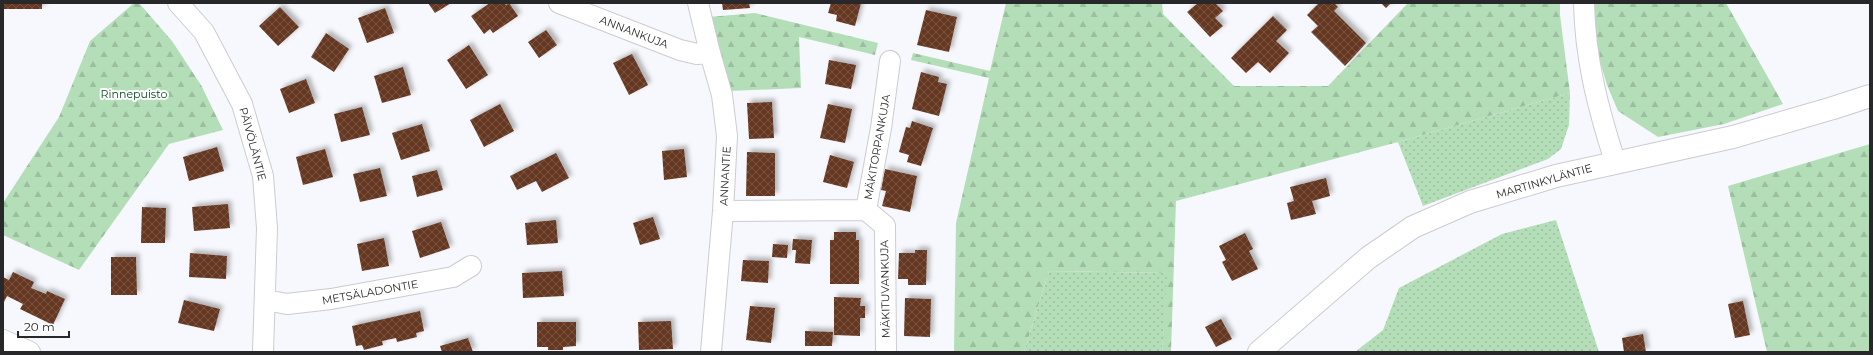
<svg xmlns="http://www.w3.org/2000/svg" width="1873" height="355" viewBox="0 0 1873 355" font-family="Montserrat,sans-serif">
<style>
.grass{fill:url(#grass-dots)}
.forest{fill:url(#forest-firs)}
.building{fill:url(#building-cross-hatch);filter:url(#shadow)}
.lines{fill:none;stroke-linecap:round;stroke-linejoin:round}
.street-casing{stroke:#cbccd0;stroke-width:22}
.secondary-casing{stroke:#cbccd0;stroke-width:24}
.street{stroke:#fff;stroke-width:20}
.secondary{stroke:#fff;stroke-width:22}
.labels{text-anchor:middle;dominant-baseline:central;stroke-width:4;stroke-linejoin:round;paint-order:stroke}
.street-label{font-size:11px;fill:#28282a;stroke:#fff}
.park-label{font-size:11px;fill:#004a19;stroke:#fff}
</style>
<defs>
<pattern id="grass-dots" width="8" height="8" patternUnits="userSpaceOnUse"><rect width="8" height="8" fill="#b4deb8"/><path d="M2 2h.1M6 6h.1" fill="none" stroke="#9bbe9e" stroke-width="1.8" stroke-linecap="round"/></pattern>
<pattern id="forest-firs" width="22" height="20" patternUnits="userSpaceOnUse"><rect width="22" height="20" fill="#b4deb8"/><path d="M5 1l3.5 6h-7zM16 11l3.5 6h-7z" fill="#9bbe9e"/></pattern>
<pattern id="building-cross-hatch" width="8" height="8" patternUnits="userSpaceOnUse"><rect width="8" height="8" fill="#663923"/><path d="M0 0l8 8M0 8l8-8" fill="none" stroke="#785442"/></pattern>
<filter id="shadow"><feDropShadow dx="3.5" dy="-3.5" stdDeviation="2" flood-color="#0004"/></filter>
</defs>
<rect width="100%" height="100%" fill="#f7f8fd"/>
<path class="grass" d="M1570,93l-1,32 -8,24 -13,10 -125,47 -25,-64z
M1556,220l43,132h-244l28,-22 16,-42 103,-54z
M1049,271l119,2 -6,79h-138z"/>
<path class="forest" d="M134,3h5l33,38 29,44 22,45 -54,14 -90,126 -76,-35v-32l56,-86 31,-76z
M1006,3h156l1,11 71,72h94l80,-83h152v12l10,78 -172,49 -222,59 -5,151h-9l5,-79 -118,-2 -25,81h-70l2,-129 33,-145 -78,-18 2,-7 77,18z
M1592,3h134l57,101 -59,20 -66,13 -40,-26 -11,-26 -13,-44z
M755,13l123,30 -3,12 -76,-18 2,51 -72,3 -20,-74z
M1870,144v208h-103l-39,-166z"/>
<path class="building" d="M3,3h39v6h-39z
M428,3h23l-16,10z
M490,3h14l2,2 3,-2 9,13 -25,17 -3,-4 -6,5 -13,-18z
M722,3h27l1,5 -27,2z
M831,3h30l-6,23 -19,-5 1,-6 -9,-2z
M1198,3h17l8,8 -8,7 8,8 -13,11 -23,-25z
M1319,3h15l4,4 -4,4 32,32 -21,23 -34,-34 7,-6 -11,-11z
M1381,3h10l-5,5z
M280,7l19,20 -21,19 -19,-20z
M385,8l9,25 -27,10 -9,-25z
M926,10l31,7 -8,35 -32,-7z
M1273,16l14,14 -11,11 13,12 -19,20 -12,-11 -12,11 -15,-15z
M546,30l11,15 -18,13 -11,-16z
M326,33l23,16 -15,23 -23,-15z
M469,45l19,30 -22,14 -19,-29z
M632,54l16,31 -19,10 -16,-32z
M829,60l27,5 -5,24 -26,-5z
M403,67l8,28 -29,8 -8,-27z
M921,72l18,5 -1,5 9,2 -8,32 -27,-7z
M306,79l9,24 -26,10 -9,-24z
M772,102l2,36 -25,1 -2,-36z
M500,104l14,27 -30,16 -14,-27z
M828,104l24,5 -7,34 -25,-5z
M362,107l8,28 -29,7 -7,-28z
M912,121l21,7 -12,38 -14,-4 2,-7 -10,-3 7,-25 4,1z
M422,124l8,27 -29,9 -9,-27z
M217,147l7,24 -35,10 -6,-24z
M325,149l8,28 -30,8 -7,-28z
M684,149l3,28 -23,3 -2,-29z
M747,152l28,1v43h-29z
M556,153l13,25 -27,14 -6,-11 -19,9 -7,-14z
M830,155l24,7 -7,26 -24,-6z
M380,168l7,28 -27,6 -7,-28z
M885,169l32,7 -7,36 -28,-6 4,-15 -5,-1z
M437,170l6,20 -26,7 -5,-21z
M1326,178l4,18 -18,5 4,13 -25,6 -4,-17 7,-2 -4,-14z
M228,204l2,24 -36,3 -2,-24z
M142,207l24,1 -1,35h-24z
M653,217l7,22 -20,6 -7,-22z
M556,220l2,23 -31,2 -2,-22z
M441,222l9,26 -30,10 -8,-27z
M834,232h22v8h3v44h-29v-44h4z
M1245,233l8,16 -4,2 9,18 -26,12 -10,-19 4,-2 -7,-14z
M384,238l5,28 -27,5 -5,-27z
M793,239l19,1 -2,24 -15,-1 1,-13h-4z
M773,244l15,1 -1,13 -15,-1z
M915,250h12l-1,35h-18v-6h-10l1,-26h16z
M190,253l37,3 -1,23 -37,-2z
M111,257h25l1,38h-26z
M743,260l26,1 -1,22 -27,-2z
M562,271l2,25 -41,2 -1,-25z
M13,272l21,10 -3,6 15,6 1,-3 18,8 -12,26 -33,-16 3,-5 -16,-8 -3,6 -1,-1v-24l6,3z
M834,297l27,1 -1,8h5v12h-5v18l-26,-1z
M905,298l26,1 -1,38 -26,-1z
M184,300l36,9 -6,22 -36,-8z
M1743,301l7,34 -15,3 -7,-34z
M750,306l25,2 -4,35 -25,-3z
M420,311l4,20 -8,2 1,4 -20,5 -1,-4 -14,3 1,4 -19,5 -2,-5 -6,1 -4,-20z
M1221,319l11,20 -16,8 -11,-20z
M671,321l2,28 -34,1 -1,-28z
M537,322h39v24l-13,1v3h-15v-3h-11z
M805,331l28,1 -1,14h-27z
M1643,334l3,18h-22l-2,-14z
M468,338l5,14h-31l-2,-6z"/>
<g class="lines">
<g class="street-casing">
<path id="street" d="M178,3l26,29 38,72 21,72 4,52 -4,124
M559,3l121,47 17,4 13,-1
M698,3l12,50 12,42 5,41 -4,75 -12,141
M1584,3c1,55 14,106 31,158
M866,210l19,16 1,126
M723,211l143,-1 15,-82 9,-67
M266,300l21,4 44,-5 122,-22 18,-11
M3,340l27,12"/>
</g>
<g class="secondary-casing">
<path id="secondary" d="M1259,352l109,-94 45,-31 57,-25 86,-26 177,-39 100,-29 37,-12"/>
</g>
<use href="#street" class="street"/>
<use href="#secondary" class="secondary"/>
</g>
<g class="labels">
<g class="street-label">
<text transform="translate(634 32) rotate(21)">ANNANKUJA</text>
<text transform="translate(253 144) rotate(75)">PÄIVÖLÄNTIE</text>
<text transform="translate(877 147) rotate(-80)">MÄKITORPANKUJA</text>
<text transform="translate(725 176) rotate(-87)">ANNANTIE</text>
<text transform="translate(1544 181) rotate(-16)">MARTINKYLÄNTIE</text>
<text transform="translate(885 289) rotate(-91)">MÄKITUVANKUJA</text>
<text transform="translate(370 292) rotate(-10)">METSÄLADONTIE</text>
</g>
<g class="park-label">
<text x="134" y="94">Rinnepuisto</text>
</g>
</g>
<rect width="1873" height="355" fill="none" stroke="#28282a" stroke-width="8"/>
<path d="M18 331v6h51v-6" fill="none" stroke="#28282a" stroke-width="2"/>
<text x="24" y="331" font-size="12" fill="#28282a" stroke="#ffffff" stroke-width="3" paint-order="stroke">20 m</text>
</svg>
